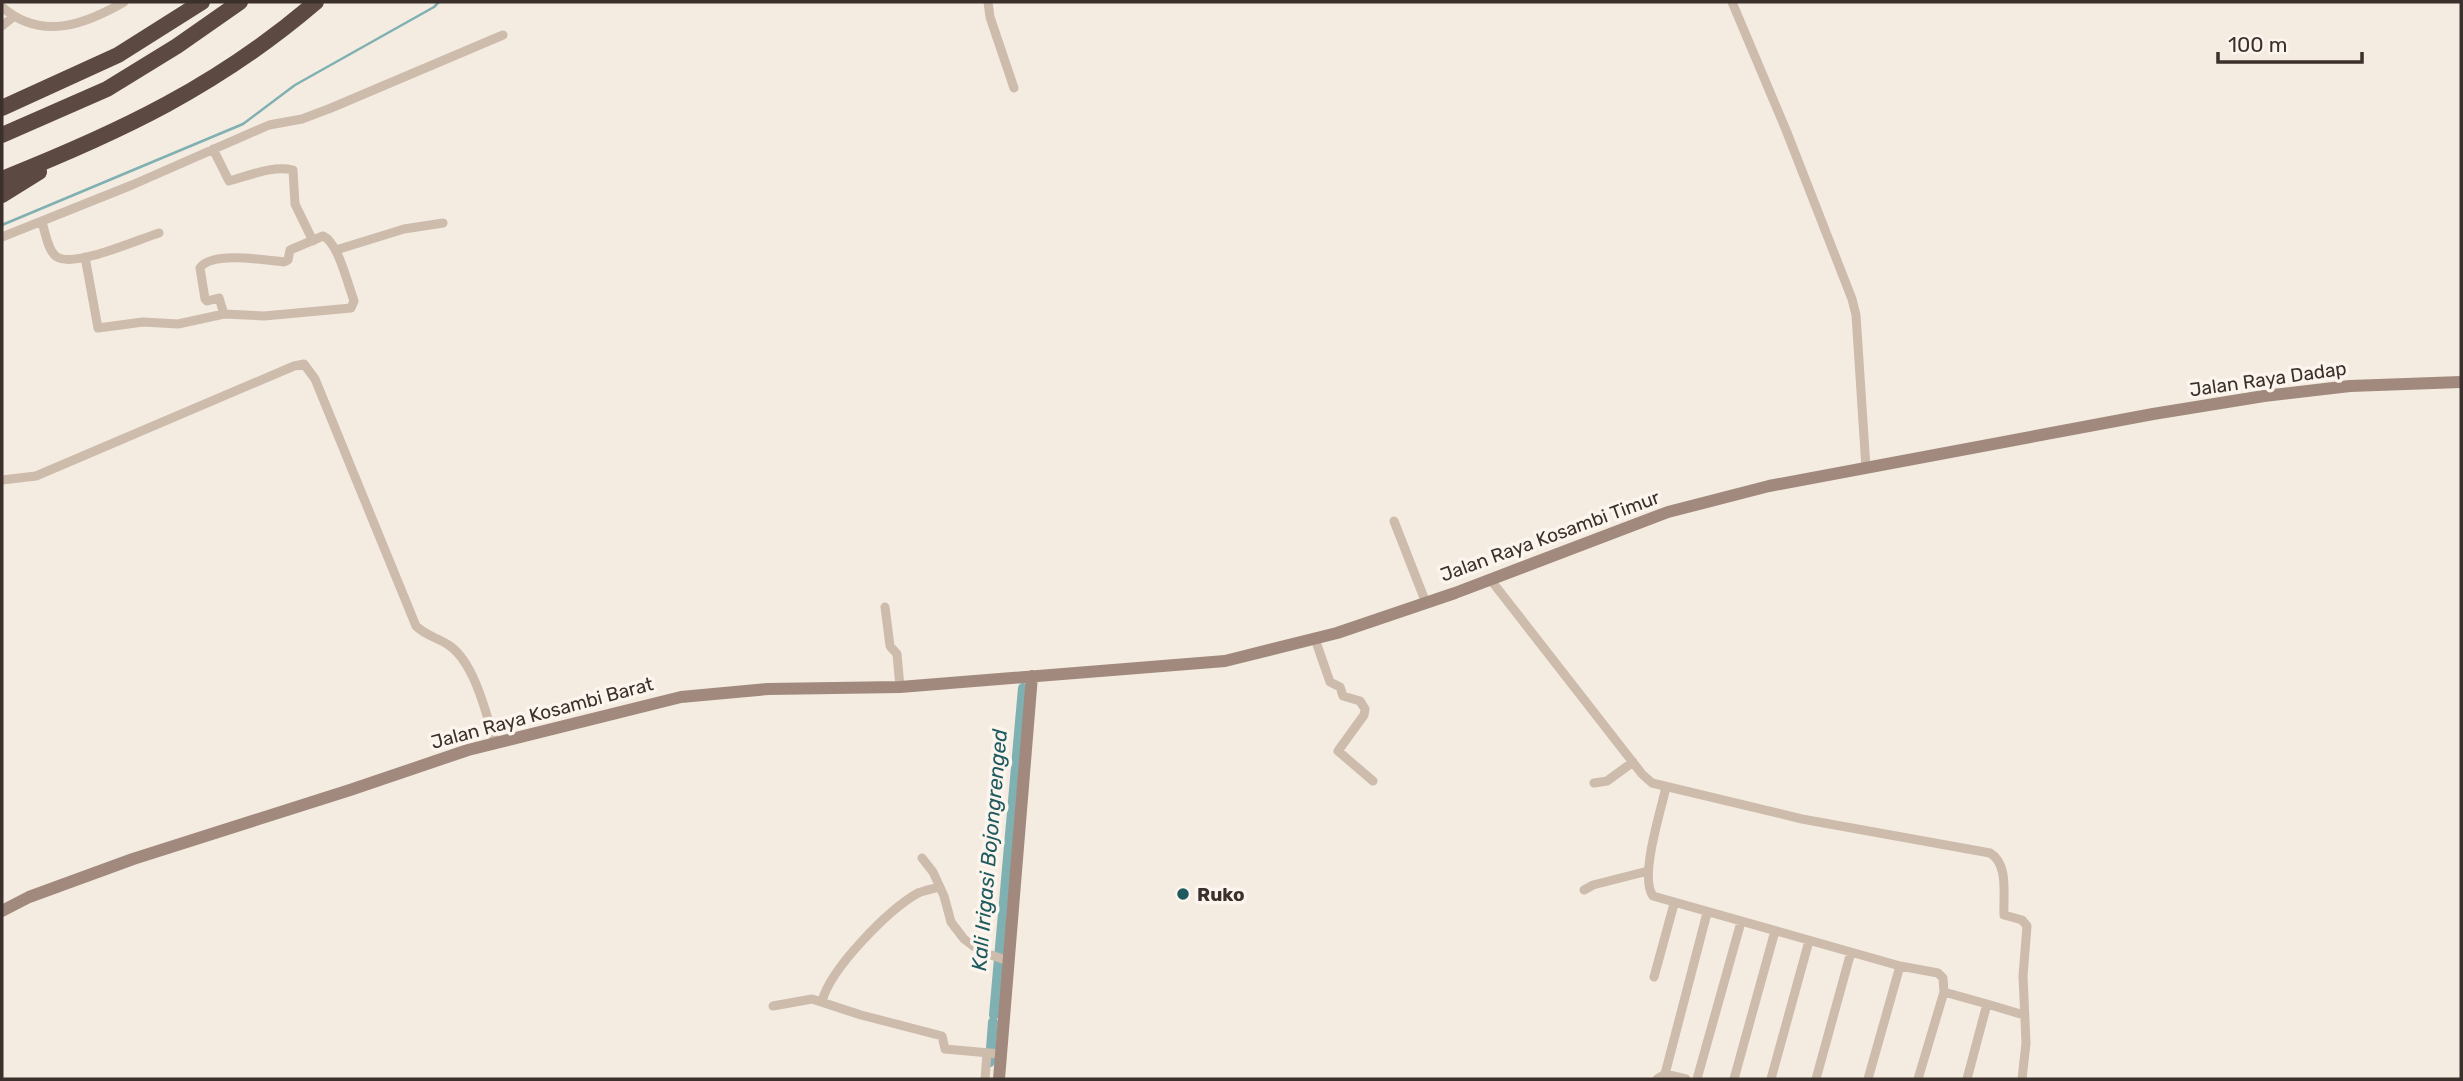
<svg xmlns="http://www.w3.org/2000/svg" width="2463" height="1081" viewBox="0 0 2463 1081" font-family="Rubik,sans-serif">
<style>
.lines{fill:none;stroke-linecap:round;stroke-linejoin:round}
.stream{stroke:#7fb0b2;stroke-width:2.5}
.canal{stroke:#7fb0b2;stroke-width:10}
.minor{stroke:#cdbbac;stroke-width:9}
.secondary{stroke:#a18a7d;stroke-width:12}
.motorway{stroke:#5c4a42;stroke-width:16}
.poi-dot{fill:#1f5a5e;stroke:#fbf5ee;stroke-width:2.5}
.labels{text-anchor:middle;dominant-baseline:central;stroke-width:7;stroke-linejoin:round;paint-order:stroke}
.street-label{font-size:19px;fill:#3b302b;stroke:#fbf5ee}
.poi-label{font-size:19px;font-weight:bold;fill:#3b302b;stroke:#fbf5ee;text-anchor:start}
.water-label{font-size:21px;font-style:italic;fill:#1f5a5e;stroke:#fbf5ee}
</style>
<rect width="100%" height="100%" fill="#f4ebe1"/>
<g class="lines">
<path class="stream" d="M2,225l241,-101 52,-39 139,-78 5,-5"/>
<path class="canal" d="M994,1015l29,-327
M990,1062l3,-40"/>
<path class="minor" d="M988,2l2,15 24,71
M1732,2l54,128 66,169 4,16 10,153
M2,7c39,34 82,18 122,-5
M2,26l11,-9
M213,149l16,32c19,-5 44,-16 64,-11l2,34 18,37
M42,222c3,9 6,30 15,35 18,11 82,-18 102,-24
M2,237l130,-52 137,-60 33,-6 29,-11 172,-73
M336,250l68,-21 39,-6
M85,257l13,71 45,-6 35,2 46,-10 40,2 87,-8 3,-7c-6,-16 -16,-59 -31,-65l-33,14 -2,10 -4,2c-19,-2 -73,-11 -84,6l5,31 2,2 12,-3 5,16
M2,480l34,-4 258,-110 10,-2 11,15 101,247c10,10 23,12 34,20 25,18 36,68 45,96
M1394,521l32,82
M1490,579l152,195 10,9 150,36 188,34c19,11 13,42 14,62l18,5 5,6 -4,50 3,67 -4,36
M885,607l5,39 7,8 3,33
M1315,639l15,43 10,5 3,9 17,5 5,8 -1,6 -26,36 35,30
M1594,783l13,-2 26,-19
M1666,787c-5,24 -27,90 -13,109l247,70 38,7 5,5 1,14
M922,858l11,14 11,24 7,26 13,17 16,12 28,10
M1584,890l9,-5 55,-14
M1654,977l20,-73
M822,1001c9,-33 66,-91 96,-108 7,-3 15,-4 21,-6
M1987,1004l37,11
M773,1006l39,-7 49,16 81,21 3,13 56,5
M1665,1074l21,5
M985,1079l2,-26
M1657,1079l8,-5 42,-161
M1697,1079l44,-157
M1734,1079l41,-148
M1771,1079l38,-138
M1816,1079l35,-127
M1868,1079l32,-113
M1918,1079l26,-87 43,12 -20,75"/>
<path class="secondary" d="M2,911l27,-14 104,-38 217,-69 118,-40 213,-53 87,-8 132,-2 325,-26 112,-28 118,-40 213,-81 101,-26 384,-72 111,-18 86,-10 111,-4
M999,1079l33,-403"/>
<path class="motorway" d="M2,108l116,-53 84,-53
M2,135l105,-46 70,-43 63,-44
M2,179c118,-47 216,-93 314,-177
M2,195l37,-23"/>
</g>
<circle class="poi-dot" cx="1183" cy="894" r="7"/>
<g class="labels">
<g class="street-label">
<text transform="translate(2268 379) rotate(-8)">Jalan Raya Dadap</text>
<text transform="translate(1550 536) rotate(-20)">Jalan Raya Kosambi Timur</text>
<text transform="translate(542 713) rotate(-15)">Jalan Raya Kosambi Barat</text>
</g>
<g class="poi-label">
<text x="1197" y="894">Ruko</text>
</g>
<g class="water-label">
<text transform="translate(989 850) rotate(-85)">Kali Irigasi Bojongrenged</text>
</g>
</g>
<rect width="2463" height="1081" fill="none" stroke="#3b302b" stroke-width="7"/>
<path d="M2218 52v10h144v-10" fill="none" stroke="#3b302b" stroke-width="3.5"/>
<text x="2228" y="52" font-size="21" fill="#3b302b" stroke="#fbf5ee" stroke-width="5" paint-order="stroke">100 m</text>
</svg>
